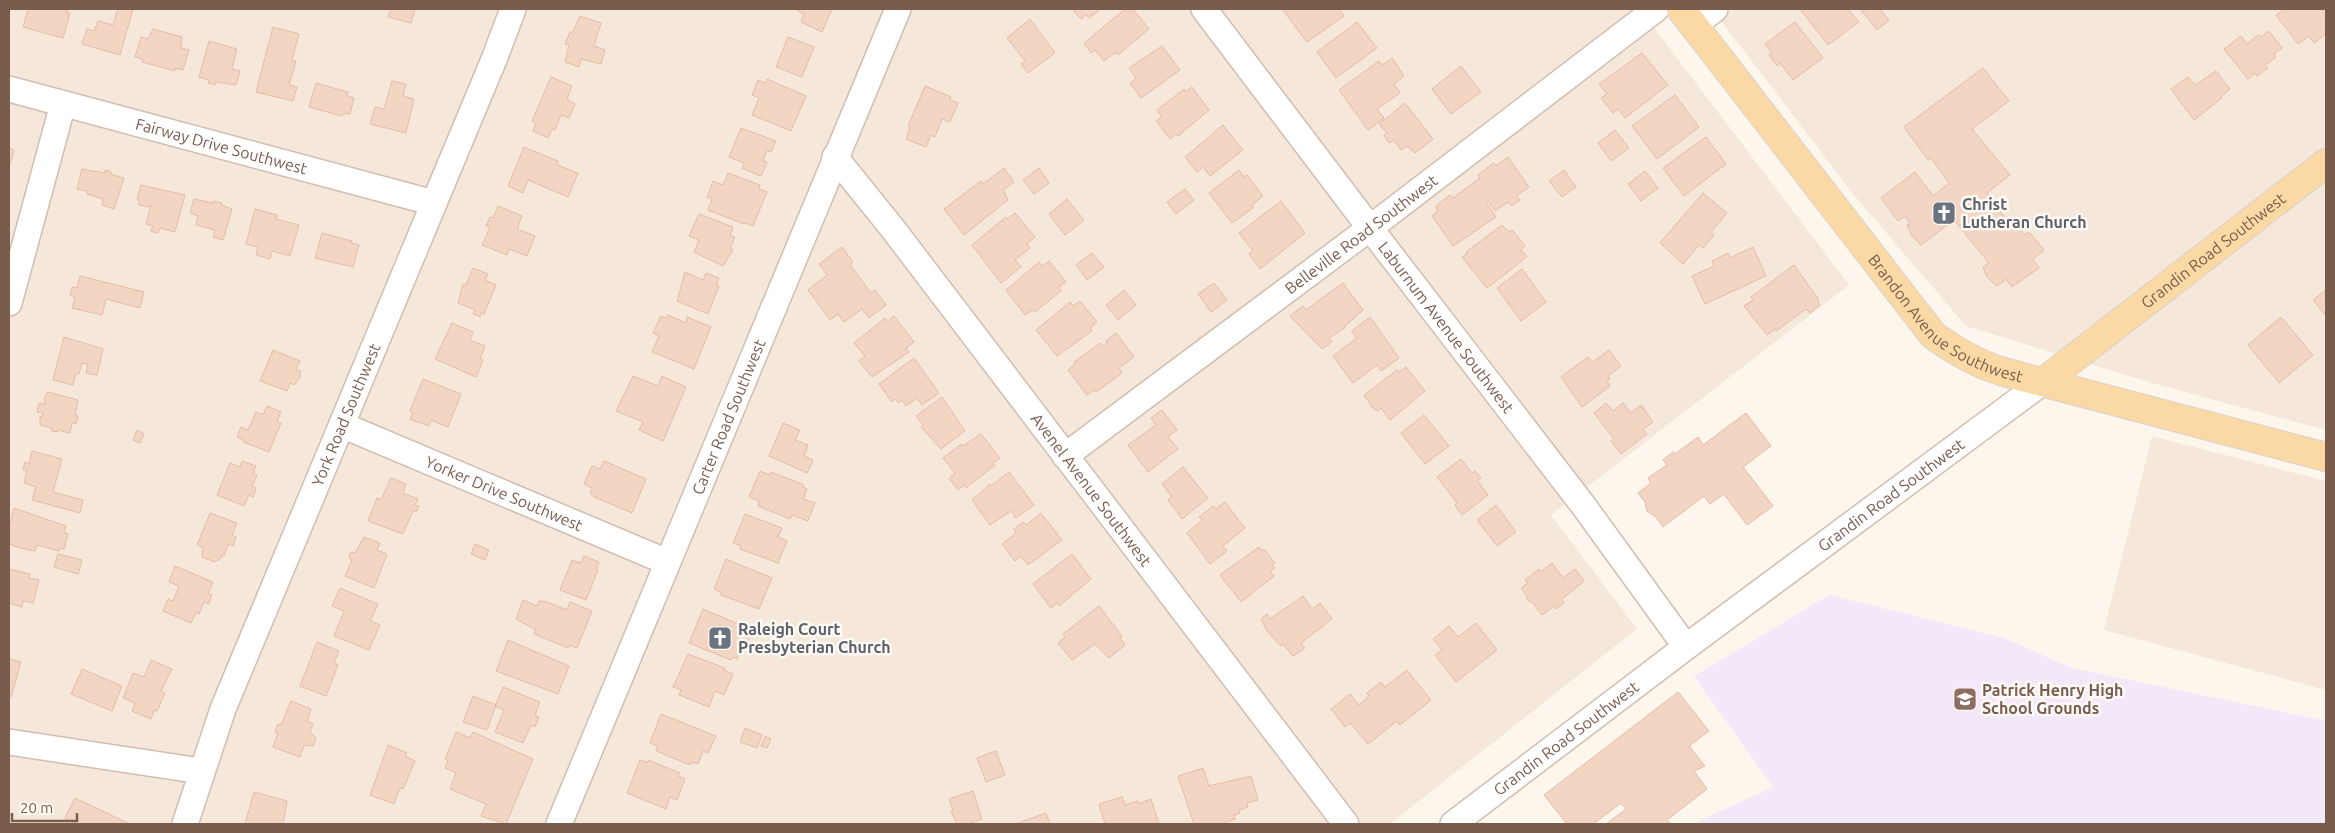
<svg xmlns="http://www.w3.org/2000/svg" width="2335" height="833" viewBox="0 0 2335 833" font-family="Ubuntu,sans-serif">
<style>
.residential{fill:#f5e8da}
.education{fill:#f3e8fa}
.building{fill:#f3d5c3;stroke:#e6bba3}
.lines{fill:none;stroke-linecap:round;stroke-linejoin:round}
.minor-casing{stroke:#d1beb0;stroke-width:28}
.major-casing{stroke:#dad1cd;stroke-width:30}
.minor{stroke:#fff;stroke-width:25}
.major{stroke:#fbd9a5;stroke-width:28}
.labels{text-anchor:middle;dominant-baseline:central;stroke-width:5;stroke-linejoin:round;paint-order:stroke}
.street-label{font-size:16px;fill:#7a5c4d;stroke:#fffaf3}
.worship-label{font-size:16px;font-weight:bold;fill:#5b616d;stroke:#fffaf3;text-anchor:start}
.education-label{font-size:16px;font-weight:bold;fill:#785e54;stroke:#fffaf3;text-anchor:start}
</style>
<rect width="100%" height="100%" fill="#fdf6ec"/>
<path class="residential" d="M9,9h1631l209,276 -298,230 86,114 -247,195h-1381z
M1712,9h614v421l-174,-47 -186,-57 -112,-131z
M2152,436l174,45v209l-222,-60z"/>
<path class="education" d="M1829,595l175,43 68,30 254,53v103h-628l3,-4 72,-33 -79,-111z"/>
<path class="building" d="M28,9h40l-2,4h4l-7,25 -40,-11z
M118,9h15l-13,46 -38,-11 5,-15 7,2 4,-10 15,4z
M391,9h24l-4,14 -23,-6z
M795,9h37l-10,23 -21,-10 3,-8z
M1072,9h29l-12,9 -3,-3 -5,4z
M1125,9l2,3 6,-3 16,20 -31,26 -2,-3 -12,9 -9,-11 -4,3 -7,-10z
M1282,9h57l5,7 -37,26z
M1800,9h48l11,13 -31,23z
M1860,9h20l9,11 -12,10z
M2285,9h41v25l-12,9 -5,-7 -11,8 -22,-29z
M580,16l21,7 -7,23 11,4 -4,14 -20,-5 -2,8 -14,-5 4,-17 -4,-1 5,-12h3z
M1030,19l25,34 -27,20 -7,-9 4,-3 -18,-23z
M1357,22l20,26 -41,30 -19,-26z
M1795,22l28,36 -30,22 -13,-17 -3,3 -8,-11 3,-2 -7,-9z
M273,27l26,7 -7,26 4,1 -7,24 8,2 -4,14 -37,-9z
M153,29l29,8 -1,11 8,2 -6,20 -8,-2v3l-33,-9v-3l-7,-2 6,-20 7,2z
M2269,31l13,17 -8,6 2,3 -11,8 3,3 -11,8 -2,-3 -7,6 -24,-30 17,-13 6,8 11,-9 3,2z
M788,37l26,10 -12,30 -26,-10z
M209,41l28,8 -5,20 8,2 -4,14 -20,-3 -1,3 -7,-2 1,-3 -10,-3z
M1162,46l18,24 -39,28 -11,-15 6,-5 -7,-10z
M1642,53l26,32 -43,33 -7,-9 -5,4 -12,-15 6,-4 -8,-10z
M1392,58l12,18 -10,8 6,9 -23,16 7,9 -16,12 -29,-40 40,-29 3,4z
M1461,66l20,26 -30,22 -19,-25z
M1983,68l26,33 -37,28 38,46 -23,18 27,37 5,-3 6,8 4,-3 15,18 -11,9 6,9 -27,19 -6,-8 -9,7 -10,-9 -4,-10 6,-4 -35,-43 -33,25 -9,-9 -5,-11 3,-1 -5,-8 -7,5 -17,-23 34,-26 18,24 16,-13 -18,-25 -3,2 -24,-33z
M2216,71l14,18 -9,7 1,2 -28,22 -23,-31 17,-12 7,8z
M551,77l21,9 -5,13 8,5 -6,14 -8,-3 -6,15 -3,-1 -4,9 -15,-7 3,-8 -4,-2z
M767,79l39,17 -15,35 -39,-16 7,-17 -7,-3 6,-15 7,3z
M392,81l14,3 -3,12 11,3 -8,34 -36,-9 5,-17 9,2z
M316,83l32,9 -1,4 7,2 -4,16 -7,-1 -1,3 -33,-9z
M925,86l26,11 -1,3 8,3 -8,19 -8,-3 -7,18 -4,-2 -5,12 -20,-8 4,-12 -2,-1z
M1192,87l17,23 -31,26 -2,-2 -6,5 -14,-18 6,-4 -5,-7 27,-21 2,3z
M1675,95l24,32 -42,32 -25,-33z
M1405,103l28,36 -18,14 -8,-7 -6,4 -7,-10 -5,3 -5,-8 3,-2 -8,-9z
M1223,125l20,25 -33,26 -7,-9 -6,5 -12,-15z
M741,128l35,13 -5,11 -4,-1 -4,10 4,1 -6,14 -19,-8 2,-5 -15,-6z
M1615,130l14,18 -18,13 -13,-18z
M1706,137l20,27 -42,32 -21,-28z
M524,147l34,14 -1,4 21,8 -10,24 -40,-17 -5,13 -15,-7z
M9,148l5,2 -5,18z
M1508,157l21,30 -13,9 4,4 -8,6 -4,-4 -13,9 -7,-10 -2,2 10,14 -43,29 -21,-30 5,-4 -1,-6 14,-11 3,3 27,-20 -2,-3 16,-12 2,3z
M1004,168l10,14 -11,8 5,10 -44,35 -20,-26 37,-28 2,3z
M1039,168l10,15 -15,11 -11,-14z
M82,169l23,4v-3l6,2 -1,2 14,4 -10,31 -12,-4 1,-6 -16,-5v-3l-10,-2z
M1239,170l5,7 3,-2 16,21 -11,9 1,3 -21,15 -23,-30z
M1564,170l12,17 -14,10 -13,-16z
M1645,171l13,17 -17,13 -13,-17z
M728,173l32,12 -1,4 8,3 -14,34 -8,-3 -1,1 -36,-14 4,-11 -5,-2 6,-16 10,4z
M141,185l44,10 -10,37 -15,-4 -2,5 -7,-2 2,-5 -7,-2 5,-19 -3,2 -9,-2v-5l-2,-1z
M1185,189l9,11 -18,14 -9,-12z
M1703,193l24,20 -16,19 3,3 -11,13 -4,-3 -16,19 -23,-21z
M194,199l19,4 1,-2 8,2 -1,2 11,4 -9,31 -10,-3 2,-7 -19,-5 2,-9 -8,-3z
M1067,199l17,21 -19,15 -16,-21z
M1281,201l24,32 -45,36 -11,-15 4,-3 -14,-18z
M498,206l24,10 -5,13 18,7 -8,20 -18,-7 -2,6 -25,-10 8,-18 -4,-1 4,-9 3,1z
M255,209l22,6 -1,4 23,6 -9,31 -18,-5 -2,8 -14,-4 2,-8 -12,-3z
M1015,213l20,24 -8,7 3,4 -15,12 6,7 -20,16 -29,-38 34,-28 2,2z
M699,214l34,13 -3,8 5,2 -5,12 3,1 -10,16 -29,-14 5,-12 -10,-4z
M1502,225l7,7 3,-2 13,16 -4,4 6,7 -40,31 -25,-31 5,-3 -1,-2z
M322,233l30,8 -1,2 8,2 -6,22 -38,-9z
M842,247l11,15 -3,3 21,28 4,-3 11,15 -17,13 -7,-9 -18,13 -6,-8 -8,6 -22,-30 19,-15 -8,-11z
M1753,247l13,29 -61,28 -13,-28 22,-10 -2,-5 16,-8 2,5z
M1092,253l12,14 -17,13 -11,-15z
M1049,261l17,21 -8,5 3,4 -26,21 -2,-2 -8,5 -19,-25 33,-28 3,4z
M1794,265l25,35 -2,1 3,4 -10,8 -4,-4 -30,22 -1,-2 -8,6 -23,-29 9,-6 -2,-3z
M473,268l15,6 -3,6 11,5 -12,29 -3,-1 -1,4 -7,-3 2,-4 -17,-7 5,-19 3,1z
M1522,269l24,33 -25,19 -24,-33z
M685,272l18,8 3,-7 13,5 -3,7 3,1 -11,28 -31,-13z
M80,276l64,16 -4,16 -34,-9 -4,16 -30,-7 3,-11 -5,-2 2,-8 5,1z
M1214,283l13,17 -16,12 -13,-18z
M1343,283l20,27 -19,17 1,1 -16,10 3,4 -10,7 -32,-33 13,-10 3,4z
M1124,290l12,15 -18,15 -12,-15z
M2326,290v26l-13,-16z
M1080,301l17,21 -7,6 2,3 -35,25 -21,-26 34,-28 3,4z
M668,315l18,8 1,-6 24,10 -17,42 -42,-17 7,-16 -6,-3 8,-17 5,2z
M894,316l20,26 -8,6 3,4 -37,25 -13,-16 6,-5 -11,-13 31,-25 3,3z
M1370,317l29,41 -18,13 -4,-6 -24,18 -20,-27 24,-18 -5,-7z
M2281,317l32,38 -34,28 -31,-38z
M452,323l21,9 -3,8 15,6 -5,13 3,1 -7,17 -41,-18z
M1116,333l18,24 -15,11 3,5 -26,19 -2,-2 -7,5 -19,-25 7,-6 -1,-2 26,-19 3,3 4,-3 -1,-2z
M64,337l39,12 -6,26 -11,-2 2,-9 -6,-1 -3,11 -3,-1 -3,12 -20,-5z
M273,350l27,11 -4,8 4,2v7l-6,7 -4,-2 -3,8 -27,-10z
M1609,350l12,16 -13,10 2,3 -3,3 3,4 -28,21 -21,-30 27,-20 5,5z
M914,358l25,35 -17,12 -5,-7 -11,8 -4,-6 -4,3 -3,-4 -3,3 -13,-18z
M1406,367l19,24 -35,29 -9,-12 -3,3 -5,-3 -9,-13 33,-25 2,2z
M633,376l25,10 4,-10 24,11 -23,54 -24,-11 4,-8 -27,-11z
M423,379l38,15 -13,33 -17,-7 -2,6 -19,-7 3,-6 -3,-2z
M48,392l30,8 -3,15 3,1 -2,8 -4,-1 -2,10 -13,-3v2l-5,-1v-3l-12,-3v-9l2,1 1,-4 -6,-1 2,-9 6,1v-8z
M942,397l23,34 -24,18 -20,-22 2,-2 -7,-9z
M1606,403l7,8 10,-8 8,10 10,-8 12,17 -10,7 4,5 -26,20 -10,-13 3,-2 -20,-26z
M267,406l14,6 -4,9 4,2 -12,29 -26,-10 1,-2 -7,-3 4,-10 7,3 8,-18 7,3z
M1162,410l15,20 -9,7 10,12 -30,23 -20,-27 28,-20 -5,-7z
M1746,413l25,33 -28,21 30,39 -26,19 -23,-31 -14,10 -6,-8 -41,31 -6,-9 -10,-7 -2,-9 -7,-9 13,-10 -3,-5 19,-13 -4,-5 10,-8 2,2 23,-17 5,8z
M1424,415l25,31 -24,18 -24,-31z
M783,423l17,7 -5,10 13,5 -4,11 9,4 -6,13 -38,-17z
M137,430l7,4 -4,9 -7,-3z
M981,434l19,24 -7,5 2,2 -29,23 -2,-3 -6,5 -9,-12 6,-5 -12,-15 18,-14 2,2z
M32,451l30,8 -9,33 30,8 -3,13 -48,-13 4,-13 -12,-4 3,-12 -4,-1 2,-8 4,2z
M1461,459l11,14 3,-2 6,7 -4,2 11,15 -26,20 -7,-10 2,-2 -20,-26z
M242,461l14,5 -3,7 4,2 -5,11 4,2 -3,9 -4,-2 -5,11 -27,-11 13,-32 10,4z
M604,461l42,18 -14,34 -38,-16 -4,-4 2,-5 -8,-4 8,-18 8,3z
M1183,467l25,31 -26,21 -14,-19 4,-3 -10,-13z
M760,471l10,4 1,-3 33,13 -1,2 4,2 -4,10 12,4 -7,18 -16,-6 -2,4 -32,-13 1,-5 -10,-4z
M1009,472l25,33 -18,13 -5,-7 -21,14 -18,-25 18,-16 1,2z
M391,478l15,6 -3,9 15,6 -3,6 4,1 -3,6 -3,-1 -10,23 -35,-13 9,-23 4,2z
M1225,502l20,26 -22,18 4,5 -17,13 -23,-31 15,-13 -3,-3 14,-11 3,3z
M1496,505l20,27 -19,14 -20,-26z
M14,508l52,18 -2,7 4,1 -4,15 -4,-1 -1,3 -22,-6 -2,6 -15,-3 -11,-4v-16z
M210,513l27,10 -5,12 4,2 -3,9 -5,-2 -4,12 -2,-1 -3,5h-2l-2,2 -13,-5 1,-10 -6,-2z
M1041,513l21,27 -34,25 -7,-9 -6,5 -13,-17 14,-11 -2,-4 9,-7 3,3z
M745,514l37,14 -4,9 9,4 -9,22 -38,-14 1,-3 -8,-3z
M364,537l16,6 -3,7 10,4 -13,34 -29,-12 7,-16 -3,-2 2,-6 4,1z
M475,544l14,6 -4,10 -14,-6z
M1259,547l3,4 2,-2 11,14 -3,2 3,3 -5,3 4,5 -33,26 -21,-27z
M58,554l24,6 -4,14 -24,-7z
M1072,554l19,25 -32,27 -2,-3 -6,5 -18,-24z
M584,556l15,6 -3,7 2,1 -12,30 -26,-10 12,-30 9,3z
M726,559l46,19 -13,31 -38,-14 1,-2 -8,-4z
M1552,563l11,15 12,-9 9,12 -22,18 2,4 -8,6 -2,-3 -12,9 -9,-12 -6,-3v-4l-6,-8 7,-5 -3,-3 14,-11 1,3z
M175,566l38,16 -5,12 4,1 -3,9 -5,-2 -5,12 -3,-2 -5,11 -28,-12 5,-12 5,2 6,-15 -10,-4z
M9,569l21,5 -1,4 10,2 -6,23 -10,-2 -1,6 -13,-4z
M340,588l38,16 -8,17 10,4 -11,25 -35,-14 10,-25 -12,-5z
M1303,596l9,13 8,-6 12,16 -31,24 4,5 -12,8 -10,-12 -2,2 -14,-15 -6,-12 6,-5 3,5z
M523,600l14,6 2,-5 8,1 20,8 3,-8 22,9 -15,37 -8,-3 -1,3 -34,-14 2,-4 -20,-11z
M1099,606l23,30 -2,2 5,7 -16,13 -14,-14 -23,16 -14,-17 7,-6 -2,-3z
M703,609l42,18 -1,3 7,3 -7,19 -4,-2 -3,9 -4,-2 -2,3 -42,-17z
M1476,623l21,27 -41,32 -21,-27 7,-5 -9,-11 16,-13 9,11z
M508,640l61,26 -11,28 -62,-23z
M317,642l22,9 -5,12 4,2 -12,31 -26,-10z
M688,654l37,14 -1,2 9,4 -9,21 -9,-4 -6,16 -30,-12 2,-5 -8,-3z
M9,659l12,3 -10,35 -2,-1z
M151,660l21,9 -11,22 4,2 -8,18 -3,-1 -3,9 -19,-8 3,-8 -12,-5 10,-25 11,4z
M82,669l40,17 -10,25 -41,-17z
M1407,670l24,30 -31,25 -3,-4 -29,23 -18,-21 -5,4 -14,-18 19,-15 9,11 10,-9 -2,-3 14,-11 4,5z
M503,687l37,15 -5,13 4,2 -4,10 -4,-2 -8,18 -28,-11 9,-22 -9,-4z
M1678,692l31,39 -20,15 16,20 -11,5 13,18 -40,31 4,4h-65l20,-15 -5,-6 -28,21h-26l-23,-29z
M473,696l23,9 -9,25 -24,-8z
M291,701l20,8 -4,12 6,3 -3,8 6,6 -3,8 -9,-1 -4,12 -27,-10 5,-14 -3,-1 3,-8 3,1z
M661,714l55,22 -8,17 -5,-2 -5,13 -7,-2 -1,3 -34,-14 2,-5 -8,-3z
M745,728l17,7 -5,13 -17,-6z
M456,732l14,6 3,-6 60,27 -27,65 -25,-8 5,-12 -36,-15 6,-16 -11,-5 3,-8 -3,-1z
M765,736l6,3 -4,9 -6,-2z
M388,745l19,8 -2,3 10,5 -12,28 -3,-1 -6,16 -24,-9z
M996,751l9,24 -19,7 -9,-24z
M640,760l8,3v-3l32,13 -2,3 7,3 -8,21 -7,-3 -4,12 -39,-16z
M1203,768l6,18 42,-10 7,24 -11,3 1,4 -9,3 1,3 -6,2 1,4 -9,3 1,2h-33l-16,-48z
M973,791l9,28 -14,5h-11l-6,-13 2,-1 -4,-11z
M254,792l33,9 -4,23h-38z
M1122,797l3,8 13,-4 1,3 12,-5 8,25h-54l-6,-20z
M75,798l55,26h-53l-12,-6z
M1046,813l4,11h-35z"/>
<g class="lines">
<g class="minor-casing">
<g id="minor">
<path id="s1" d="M1204,9l166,219 213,277 103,142"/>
<path d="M1694,25l21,-16"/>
<path id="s2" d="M9,89l425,114"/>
<path id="s3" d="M835,157l58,72 453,595"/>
<path d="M9,303l54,-199"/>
<path id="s4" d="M342,425l325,137"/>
<path id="s5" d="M1065,456l305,-228 286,-219"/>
<path d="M9,742l192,29"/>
<path id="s6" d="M185,824l38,-115 272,-652 18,-48"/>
<path id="s7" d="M559,824l339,-815"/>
<path id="s8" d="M1453,824l233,-177 357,-265"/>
</g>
</g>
<g class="major-casing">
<g id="major">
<path id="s9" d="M1681,9l252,326c23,17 44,29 71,37l322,85"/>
<path id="s10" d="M2043,382l283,-219"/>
</g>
</g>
<use href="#minor" class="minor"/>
<use href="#major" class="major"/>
</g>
<defs>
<g id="church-square" transform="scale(1.25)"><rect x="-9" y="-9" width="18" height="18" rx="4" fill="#6b7280" stroke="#fffaf3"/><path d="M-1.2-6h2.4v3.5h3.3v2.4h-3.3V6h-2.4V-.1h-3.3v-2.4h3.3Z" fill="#fff"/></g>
<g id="school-square" transform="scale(1.25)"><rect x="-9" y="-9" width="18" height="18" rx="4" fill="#8d6e63" stroke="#fffaf3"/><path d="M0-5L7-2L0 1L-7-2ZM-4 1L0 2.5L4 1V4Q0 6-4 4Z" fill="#fff"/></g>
</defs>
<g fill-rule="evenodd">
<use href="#church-square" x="1944" y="213"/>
<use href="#church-square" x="720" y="638"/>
<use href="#school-square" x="1965" y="699"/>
</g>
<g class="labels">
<g class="street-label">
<text stroke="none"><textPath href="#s2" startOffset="220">Fairway Drive Southwest</textPath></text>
<text stroke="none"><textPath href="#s5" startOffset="370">Belleville Road Southwest</textPath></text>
<text stroke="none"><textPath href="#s10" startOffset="215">Grandin Road Southwest</textPath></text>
<text stroke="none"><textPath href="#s9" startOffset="412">Brandon Avenue Southwest</textPath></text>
<text stroke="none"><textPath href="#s1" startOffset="400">Laburnum Avenue Southwest</textPath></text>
<text stroke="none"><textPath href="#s6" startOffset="440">York Road Southwest</textPath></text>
<text stroke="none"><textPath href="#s7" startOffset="441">Carter Road Southwest</textPath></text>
<text stroke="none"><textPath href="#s3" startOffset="420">Avenel Avenue Southwest</textPath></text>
<text stroke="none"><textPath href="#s4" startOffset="176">Yorker Drive Southwest</textPath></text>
<text stroke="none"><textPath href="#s8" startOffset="548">Grandin Road Southwest</textPath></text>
<text stroke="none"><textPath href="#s8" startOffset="142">Grandin Road Southwest</textPath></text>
</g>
<g class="worship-label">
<text x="1962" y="204">Christ<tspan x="1962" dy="18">Lutheran Church</tspan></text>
<text x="738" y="629">Raleigh Court<tspan x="738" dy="18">Presbyterian Church</tspan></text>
</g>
<g class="education-label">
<text x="1982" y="690">Patrick Henry High<tspan x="1982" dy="18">School Grounds</tspan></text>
</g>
</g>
<rect width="2335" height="833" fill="none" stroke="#7a5c4d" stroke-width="20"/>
<path d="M12 813v8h65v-8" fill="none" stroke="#7a5c4d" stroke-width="2.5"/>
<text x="20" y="813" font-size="15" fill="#7a5c4d" stroke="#fffaf3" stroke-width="4" paint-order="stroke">20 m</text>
</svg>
